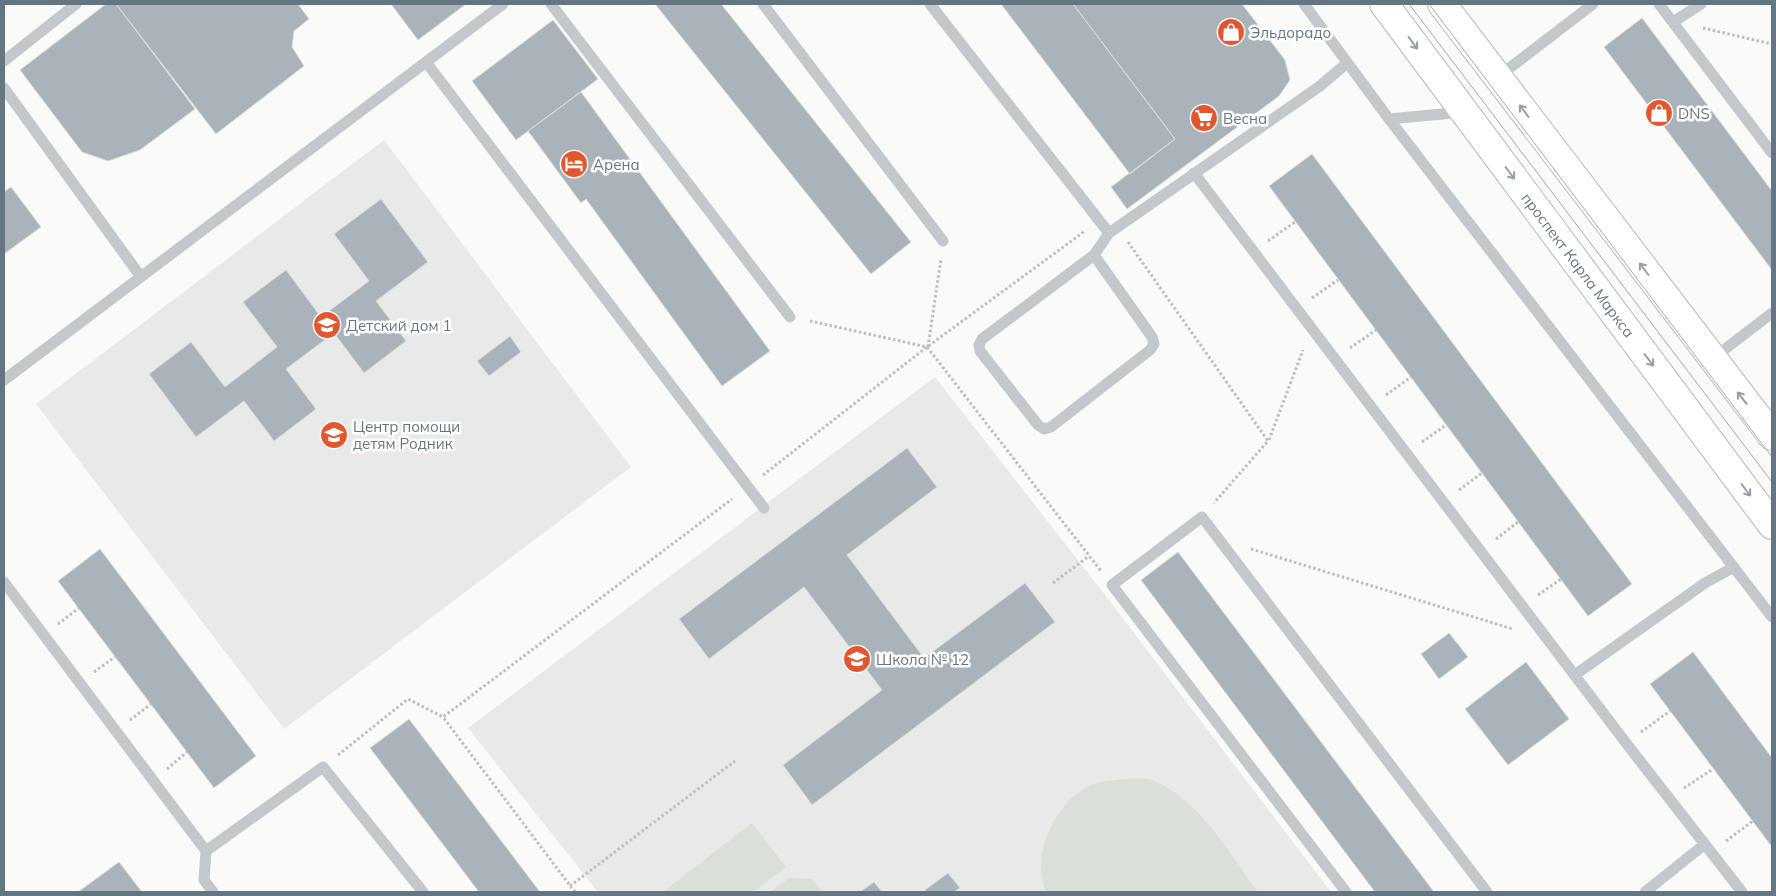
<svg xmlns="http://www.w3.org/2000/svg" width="1776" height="896" viewBox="0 0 1776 896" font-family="Mulish,sans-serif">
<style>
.built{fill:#e8e9e9}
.green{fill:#dadfd7}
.building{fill:#aab3b9;stroke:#dcdcda}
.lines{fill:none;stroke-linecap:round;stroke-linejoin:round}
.secondary-casing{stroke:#b3babf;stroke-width:30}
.path{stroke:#bbbfc2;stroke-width:3;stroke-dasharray:2.5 2.5;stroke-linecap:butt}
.lane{stroke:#c3c8cc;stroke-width:11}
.secondary{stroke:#fff;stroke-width:28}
.tram{stroke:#a2aab0;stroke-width:1}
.oneway{stroke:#939fa8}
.labels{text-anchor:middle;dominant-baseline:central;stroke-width:5;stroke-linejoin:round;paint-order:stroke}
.poi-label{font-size:15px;fill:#657683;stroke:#fff;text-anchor:start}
.street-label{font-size:15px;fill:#657683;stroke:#fff}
</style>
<rect width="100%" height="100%" fill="#fafaf8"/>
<path class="built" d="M384,140l247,327 -347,262 -248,-325z
M935,377l167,214 229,301h-733l-130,-164z"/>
<path class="green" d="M1121,779c10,0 25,-2 34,2 46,20 74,73 103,111h-212c-16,-37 9,-90 45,-107 8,-4 21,-4 30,-6z
M752,823l34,44 -33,25h-90z
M789,878l23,1 10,13h-52z"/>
<path class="building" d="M106,4h10l79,105 -55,41 -32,11 -26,-9 -62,-82z
M116,4h182l11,15 -15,12 -2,16 12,19 -88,68z
M391,4h75l-48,36z
M655,4h66l190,238 -40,32z
M1001,4h72l102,135 -45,35z
M1073,4h169l43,56 5,20 -11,16 -152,113 -16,-22 64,-48z
M1642,18l130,173v79l-168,-223z
M553,20l45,59 -82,61 -44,-59z
M581,92l189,259 -48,35 -136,-187 -5,4 -53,-72z
M1312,154l320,430 -44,32 -319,-430z
M11,187l30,40 -37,27v-62z
M381,199l47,63 -52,39 30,40 -42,32 -30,-40 -48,36 30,40 -42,32 -30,-40 -48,36 -47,-63 42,-32 34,45 52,-40 -34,-45 43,-32 35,47 48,-36 -35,-47z
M510,336l11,16 -32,24 -12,-15z
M907,448l30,39 -90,68 77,103 101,-75 30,39 -243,183 -29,-40 99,-75 -78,-103 -95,72 -30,-40z
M100,549l156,207 -42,32 -156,-207z
M1178,552l256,340h-59l-234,-312z
M1449,633l19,24 -29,22 -18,-25z
M1693,652l79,106v89l-122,-163z
M1526,662l43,57 -61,46 -43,-56z
M409,719l131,173h-61l-109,-144z
M119,862l23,30h-64z
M948,873l12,15 -6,4h-28l-1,-2z
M874,882l8,10h-22z"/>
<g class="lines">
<g class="secondary-casing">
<path id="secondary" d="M1384,4l388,521
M1442,4l330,432"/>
</g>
<path class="path" d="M1703,28l69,16
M1268,241l27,-19
M1128,242l140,199 -54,62
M1312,298l26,-18
M810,321l117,26 174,224
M928,347l13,-88
M1350,348l26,-18
M1386,395l25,-18
M1269,440l34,-90
M1422,442l24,-17
M763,475l164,-128 158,-116
M1459,490l23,-17
M1496,539l22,-17
M1251,549l262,80
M1053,583l36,-27
M1538,595l23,-16
M58,624l21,-16
M94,672l21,-15
M130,720l21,-16
M1641,732l29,-21
M338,755l70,-56 35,18
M167,769l20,-17
M1684,788l29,-19
M1726,841l27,-20
M570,886l165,-125
M575,892l-132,-175 289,-218"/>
<path class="lane" d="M551,4l239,313
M763,4l180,237
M930,4l179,229 211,-147 27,-23
M1304,4l85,115 383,498
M1659,4l113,149
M1673,22l28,-18
M4,61l72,-57
M426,62l338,446
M1498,77l95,-73
M4,88l137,189
M1389,119l75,-7
M1194,173l432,570 116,149
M1094,255l58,82 2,7 -4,6 -99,77 -7,2 -6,-4 -58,-74 -1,-6 3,-6 112,-84 15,-22
M1712,359l60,-46
M4,380l499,-376
M4,582l202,269 117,-84 100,125
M1576,674l129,-91 29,-16
M206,851l-2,29 9,12
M1346,892l-234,-307 90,-68 285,375
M1645,892l60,-48"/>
<use href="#secondary" class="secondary"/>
<path class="tram" d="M1409,4l363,478
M1429,4l343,453"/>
</g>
<defs><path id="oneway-shaft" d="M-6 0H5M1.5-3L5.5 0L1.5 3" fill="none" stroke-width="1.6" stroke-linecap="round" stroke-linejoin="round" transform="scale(1.25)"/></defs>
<g class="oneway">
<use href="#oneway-shaft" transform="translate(1413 43) rotate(54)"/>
<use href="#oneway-shaft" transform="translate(1524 111) rotate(-127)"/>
<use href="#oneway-shaft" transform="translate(1510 173) rotate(53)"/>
<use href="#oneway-shaft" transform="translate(1644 269) rotate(-127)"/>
<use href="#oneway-shaft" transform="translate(1649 360) rotate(53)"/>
<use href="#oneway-shaft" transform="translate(1742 398) rotate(-128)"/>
<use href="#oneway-shaft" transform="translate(1746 490) rotate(53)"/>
</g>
<defs>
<g id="shop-disc" transform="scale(1.4375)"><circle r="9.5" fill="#e4572e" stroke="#fff"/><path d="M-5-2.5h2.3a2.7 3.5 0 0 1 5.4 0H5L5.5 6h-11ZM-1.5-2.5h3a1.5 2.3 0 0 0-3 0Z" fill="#fff"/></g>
<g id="supermarket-disc" transform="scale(1.4375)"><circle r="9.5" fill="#e4572e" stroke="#fff"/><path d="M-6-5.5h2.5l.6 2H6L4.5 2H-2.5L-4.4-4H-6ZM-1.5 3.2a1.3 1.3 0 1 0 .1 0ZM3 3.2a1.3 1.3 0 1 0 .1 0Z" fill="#fff"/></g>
<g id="hotel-disc" transform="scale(1.4375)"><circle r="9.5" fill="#e4572e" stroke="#fff"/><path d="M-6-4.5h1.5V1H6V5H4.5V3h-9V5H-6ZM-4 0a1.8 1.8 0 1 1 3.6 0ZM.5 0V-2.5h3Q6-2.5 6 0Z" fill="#fff"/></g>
<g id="school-disc" transform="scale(1.4375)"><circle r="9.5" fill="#e4572e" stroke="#fff"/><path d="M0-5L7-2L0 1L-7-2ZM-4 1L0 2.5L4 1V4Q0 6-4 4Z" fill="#fff"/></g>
</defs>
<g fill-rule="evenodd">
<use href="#shop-disc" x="1231" y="32"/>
<use href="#shop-disc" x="1659" y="113"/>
<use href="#supermarket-disc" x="1204" y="118"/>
<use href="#hotel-disc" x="574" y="164"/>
<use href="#school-disc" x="327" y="325"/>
<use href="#school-disc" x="334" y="435"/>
<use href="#school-disc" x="857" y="659"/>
</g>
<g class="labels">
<g class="poi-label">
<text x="1250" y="32">Эльдорадо</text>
<text x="1678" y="113">DNS</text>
<text x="1223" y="118">Весна</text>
<text x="593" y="164">Арена</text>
<text x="346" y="325">Детский дом 1</text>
<text x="353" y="426">Центр помощи<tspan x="353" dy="17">детям Родник</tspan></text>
<text x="876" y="659">Школа № 12</text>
</g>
<g class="street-label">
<text transform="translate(1578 265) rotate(53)">проспект Карла Маркса</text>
</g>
</g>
<rect width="1776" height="896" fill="none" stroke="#657683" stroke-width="10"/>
</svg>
